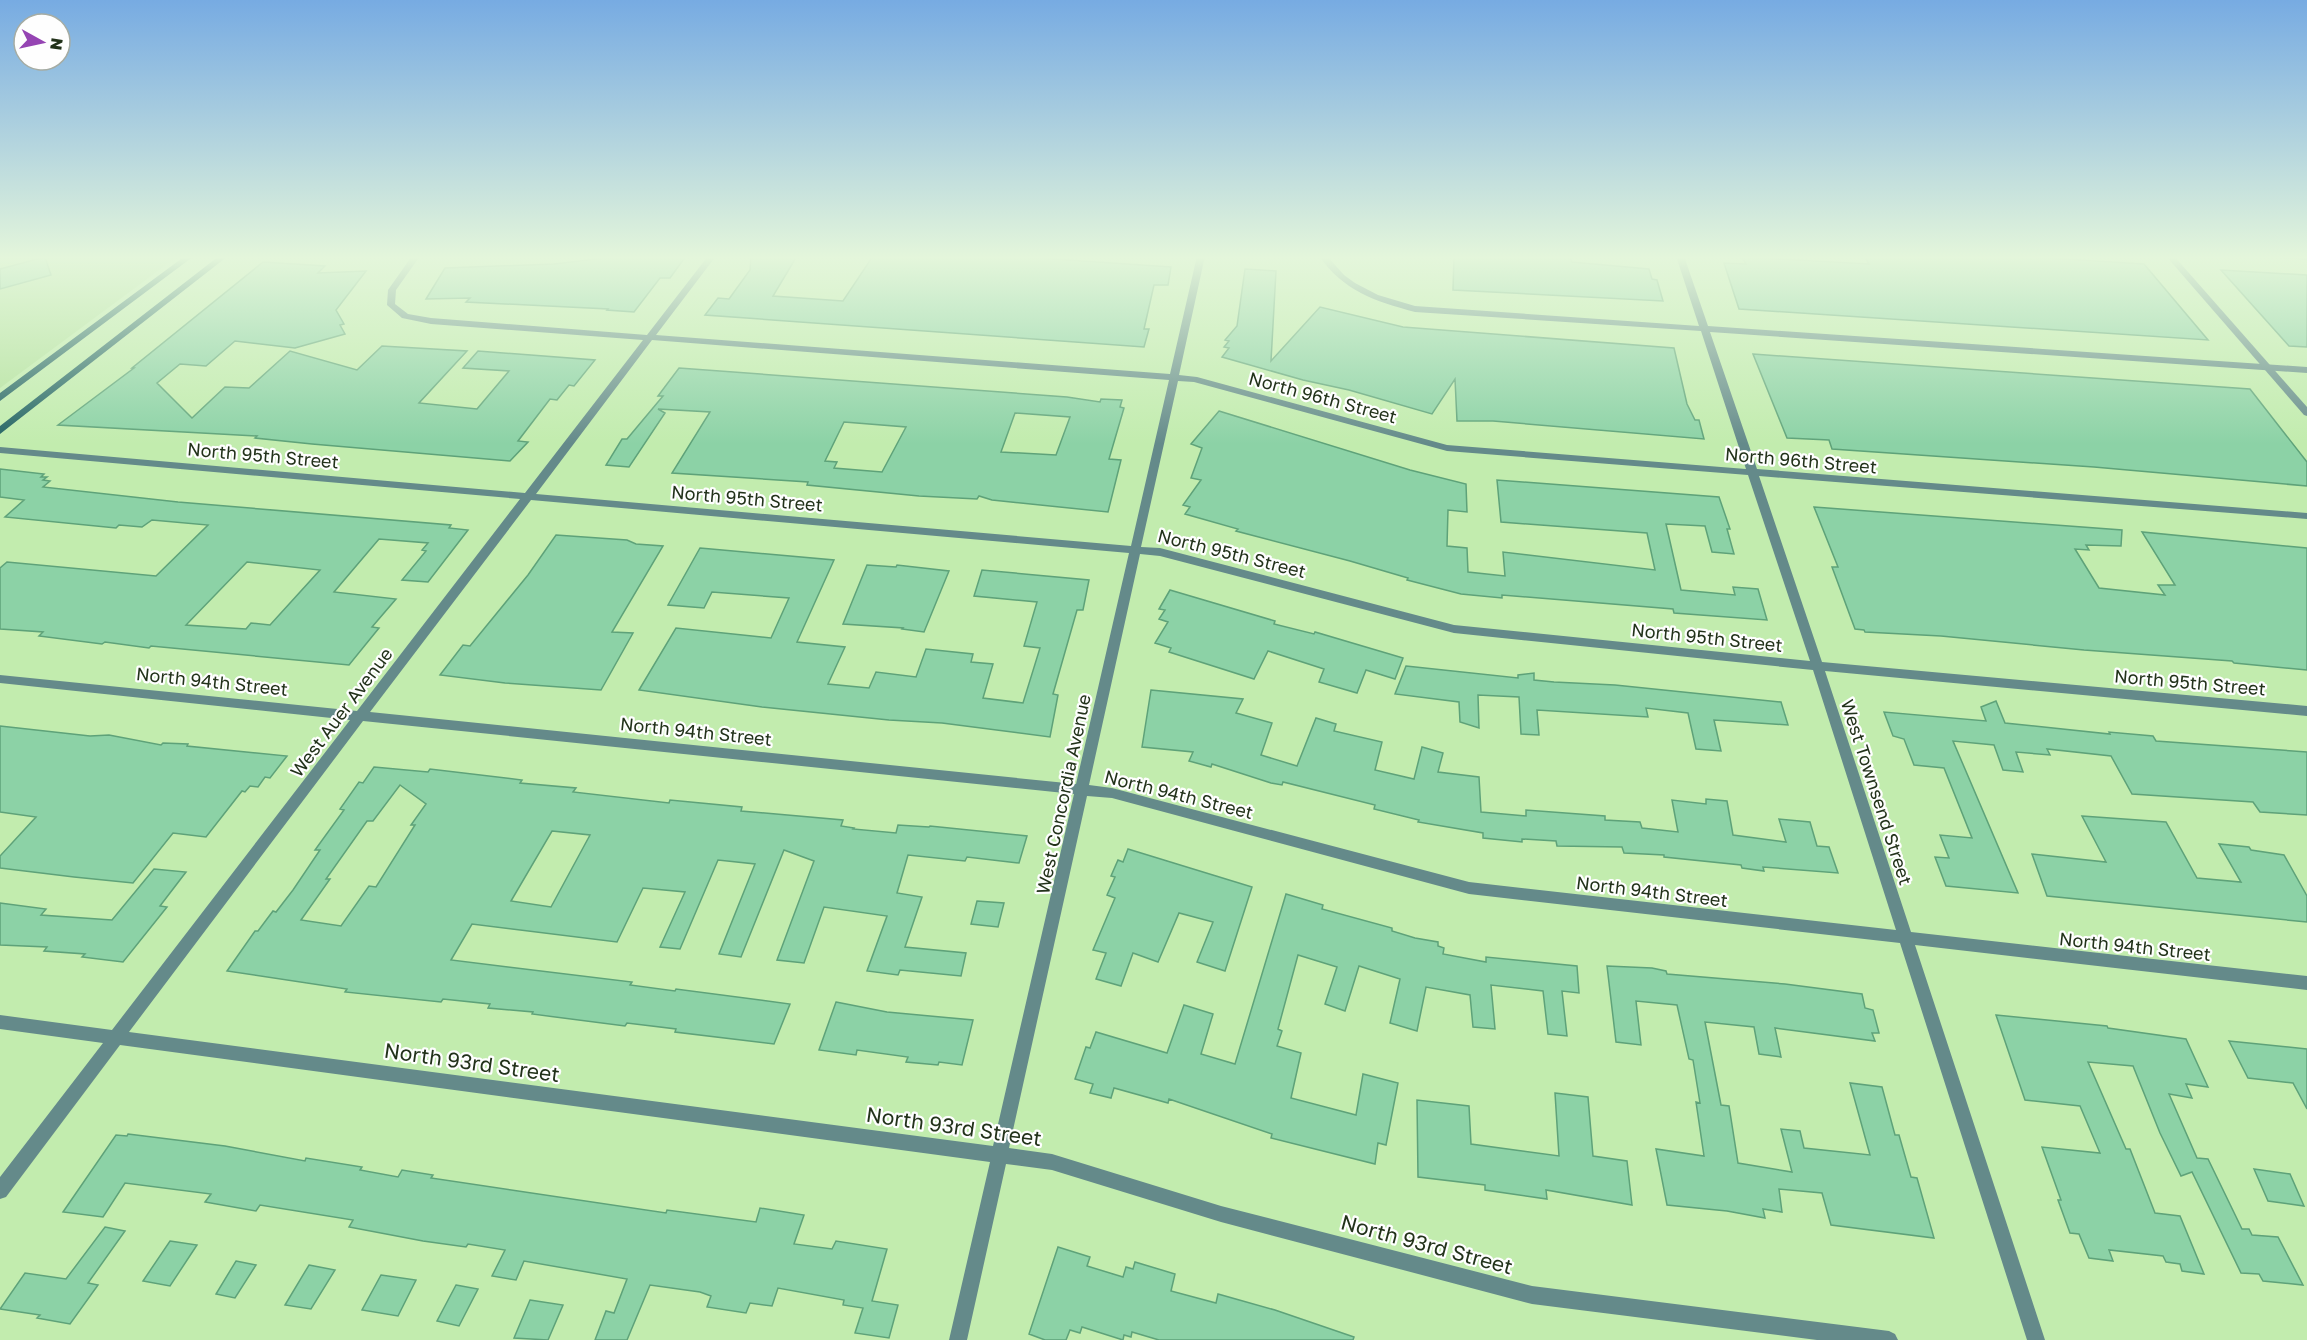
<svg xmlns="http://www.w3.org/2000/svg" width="2307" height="1340" viewBox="0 0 2307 1340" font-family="'Golos Text',sans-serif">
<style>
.built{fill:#b4e29e}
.building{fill:#8cd2a6;stroke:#5ea279;stroke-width:1.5;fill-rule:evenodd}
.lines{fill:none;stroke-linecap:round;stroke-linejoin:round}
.minor{fill:#648a8a;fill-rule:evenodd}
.tertiary{fill:#648a8a;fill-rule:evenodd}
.secondary{fill:#226263;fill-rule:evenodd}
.labels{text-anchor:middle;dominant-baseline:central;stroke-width:4.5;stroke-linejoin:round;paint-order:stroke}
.street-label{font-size:18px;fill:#22321a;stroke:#fefefe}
.near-street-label{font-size:21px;fill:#22321a;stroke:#fefefe}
</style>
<rect width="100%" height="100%" fill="#c2ecae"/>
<path class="built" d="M0,256h178l-178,132z"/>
<path class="building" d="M622,256h64l-16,22h-10l-26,34 -27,-2 1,-1 -142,-7 4,-4 -44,1 19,-31 109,-4z
M751,256h46l-24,40 70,5 30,-45h137l161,11 -3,18h-14l-10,44h5l-5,18 -439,-32 13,-17 11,1 21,-29z
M1454,256h116l2,6 77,7 3,10 5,1 6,21 -210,-11z
M1864,256h150l130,8 64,76 -469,-31 -15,-46 22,1 -4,-7 127,7z
M45,257l6,18 -51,14v-20z
M263,262l62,4 -7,7 48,-2 -30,39 8,14 -4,1 5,9 -50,14 -60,-7 -29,25 -26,-2 -23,19 35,35 33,-31 24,1 41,-37 67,19 25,-24 85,5 -48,52 58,6 32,-38 -46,-3 15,-17 117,9 -21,26 -5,-1 -12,15 -7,-1 -32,42 10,1 -18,19 -198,-17 -57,-6 2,-2 -199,-11 76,-57h-2z
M1245,269l31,2 -5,90 49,-54 83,20 271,21 13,56 8,16h4l5,19 -211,-18h-36l-2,-42 -23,35 -83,-24 -46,-10 -81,-23 7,-9 -5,-1 5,-6 -4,-1 12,-14z
M2221,270l86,5v72l-18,-1z
M1753,354l497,35 57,73v24l-213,-19 -262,-18 -3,-9 -42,-2z
M679,368l388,29 33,5 1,-3 21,1 -2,7 4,1 -15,51 12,1 -13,52 -116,-12 -13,-4 -2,3 -58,-3 -112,-11 1,-3 -136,-9 38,-61 -52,-3 7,4 -36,54 -23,-2 16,-26h5l36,-43h-5zM1015,413l55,4 -14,38 -55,-3zM844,422l62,5 -24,45 -48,-4 3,-6 -12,-1z
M1219,411l191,59 56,14 1,28 -19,-2 -1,36 20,2 1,24 37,4 -2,-24 152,18 -8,-37 -146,-11 -4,-42 222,17 11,32h-3l7,25 -22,-2 -7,-26 -39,-2 15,66 54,5 -2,-8 25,2 9,31 -93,-7 -1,-4 -171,-14v3l-41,-4 -54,-14 1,-2 -58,-17 -114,-30 2,-2 -53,-15 5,-7 -7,-2 18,-25 -10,-2 11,-30 -11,-4z
M0,469l44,5 -3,3h6l-4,3 7,1 -7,6 135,15 273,23 -2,3 19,2 -40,52 -26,-2 24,-29 -4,-1 6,-7 -49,-4 -45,53 62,7 -24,28 7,1 -30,37 -198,-19 -2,2 -44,-6 -3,2 -63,-8 4,-4 -43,-3v-61l7,-6 149,14 52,-51 -56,-5 -10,7 -23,-2 -3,3 -111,-11 19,-17 -24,-3zM247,562l73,8 -50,55 -19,-2 -5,6 -60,-4z
M1814,507l308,23 -1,16 -35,-1 3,5 -14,-1 24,39 66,7 -7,-10h17l-33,-53 165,16v122l-73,-7 -2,-2 -148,-11 -143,-14 -76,-4 -1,-2 -9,-1 -23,-62h6z
M556,535l71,5 9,4 27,2 -51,86 21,1 -32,57 -96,-7 -65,-8 23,-30 7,1 58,-71z
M700,548l134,12 -37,82 48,5 -17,37 41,4 7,-16 40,5 10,-28 47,5 -2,8 22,2 -10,34 40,5 17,-55 -16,-2 13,-44 -63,-6 8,-26 107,10 -6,30h-6l-24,84 5,1 -8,42 -108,-14 -53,-3 -127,-13 -123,-17 37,-62 95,10 18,-40 -77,-6 -8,16 -36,-3z
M867,565l29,2 1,-2 52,6 -25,61 -22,-3 1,-1 -60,-4z
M1170,590l105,31 -1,3 40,10 1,-2 88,26 -8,21 -29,-9 -9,23 -38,-11 5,-13 -56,-18 -14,28 -85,-27 2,-4 -16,-5 13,-21 -9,-3 6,-9 -6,-1z
M1406,666l112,12v-3l16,-2v7l20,2 61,3 166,17 7,23 -74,-5 7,31 -25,-2 -8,-36 -42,-5 2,9 -111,-7 2,25 -18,-1 -2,-37 -41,-2 1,33 -19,-6 -1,-20 -64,-8z
M1151,690l92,9 -7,14 36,10 -11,32 36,11 19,-48 20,6 -2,7 48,11 -7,28 39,9 8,-32 21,6 -5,19 41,5 2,35 45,4v-6l79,6v4l35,2 2,6 36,4 -6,-32 34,4v-5l21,2 6,34 53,7 -7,-23 31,3 7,24 12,1 9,26 -75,-6 1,4 -22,-3 -1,-3 -77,-8v-2l-40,-2 -2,-6 -65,-1 -1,-5 -34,-2v3l-39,-4v-5l-65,-11 1,-2 -45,-11 1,-4 -92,-23 -1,3 -11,-2 -59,-19 -1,3 -22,-6 4,-9 -51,-5z
M1996,701l9,22 105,11 -1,-2 44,4 3,5 151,11v63l-47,-3 -7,-10 -121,-8 -21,-38 -64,-7 3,6 -34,-3 7,20 -20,-2 -9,-25 -41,-4 65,152 -72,-7 -11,-29 14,1 -9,-23 32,3 -28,-70 -30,-3 -10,-26 -11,-3 -9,-24 102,9 -5,-14z
M0,726l90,10 19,-1 52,10 2,-2 25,1 -1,2 100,10 -17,22 -5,-1 -7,10 -8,-1 -5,6 -3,-1 -36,46 -33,-4 -40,50 -59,-6 -74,-9v-12l36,-39 -36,-5z
M374,767l54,5 2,-3 92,11 -2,3 56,5 -3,4 96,11 1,-3 72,7 -1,4 102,9 -2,6 13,2 -1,1 43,4 2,-8 31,2 1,-1 97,10 -8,27 -52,-6 -2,4 -57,-6 -11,38 25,4 -17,50 61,6 -5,23 -61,-6 -2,5 -31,-4 20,-55 -63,-9 -20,56 -27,-3 37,-99 -30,-11 -43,107 -22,-3 36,-90 -37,-4 -38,89 -20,-2 25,-55 -42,-4 -26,54 -145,-18 -21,36 181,22 -2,3 45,6 1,-2 114,15 -16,40 -99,-12 1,-3 -49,-6 -2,3 -93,-12 1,-2 -45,-4 2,-4 -47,-5 -2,3 -96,-10 2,-3 -120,-18 28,-40h3l15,-20 3,1 17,-22 27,-40h-5l29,-40 -4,-1 19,-27 4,1zM400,785l26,19 -15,21h4l-39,62 -7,-1 -28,40 -40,-6 29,-41h-4l41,-58h6zM552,831l38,4 -39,72 -40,-6z
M2082,816l84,6 31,56 44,4 -22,-38 30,3 2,3 33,5 23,41v26l-260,-26 -15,-42 74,8z
M1128,849l124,38 -27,84 -28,-9 16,-40 -34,-9 -21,49 -25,-9 -12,33 -25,-7 10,-26 -13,-3 22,-52 -8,-3 8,-18 -4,-1 7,-16 5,2z
M154,869l32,3 -26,34 7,1 -44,55 -41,-5 3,-3 -41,-3 3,-4 -47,-2v-42l46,6 -5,6 71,5z
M1286,894l37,11 -1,4 70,19v3l23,7 23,4v4l6,2 -1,6 43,8v-5l91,9 2,27 -17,-2 5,45 -19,-2 -5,-43 -52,-6 4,44 -22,-2 -3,-32 -44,-8 -9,44 -27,-8 10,-44 -41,-13 -14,45 -20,-7 12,-37 -39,-12 -20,74 4,2 -5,15 24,7 -10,45 65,17 7,-41 35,9 -12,62 -8,-2 -3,21 -104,-26 1,-4 -103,-35 -1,4 -54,-15 -3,10 -21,-5 3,-9 -18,-5 11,-32 4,1 6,-16 71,21 17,-48 29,9 -12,40 34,10z
M977,901l27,2 -6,24 -27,-3z
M1607,966l45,2 14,3 1,3 118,10 77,10 3,14 8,2 6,23h-7l3,8 -100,-13 6,29 -22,-3 -5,-27 -49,-5 16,83 8,1 9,57 54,9 -11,-43 19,2 4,17 66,7 -20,-72 32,4 13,48h4l12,42 6,1 17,60 -103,-13 -9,-32 -43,-4 3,23 -19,-3 2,9 -38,-7 -60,-6 -11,-56 48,7 -8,-54 4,1 -7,-43 -4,-1 -12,-54 -41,-4 5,44 -25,-3z
M836,1002l51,10 86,8 -11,45 -23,-3 -1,3 -32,-3 2,-5 -51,-7 -1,5 -37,-5z
M1996,1015l111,11 1,2 78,11 22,48 -22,-3 6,14 -23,-4 28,64 11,1 34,70h7l3,6 26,2 25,48 -40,-4 -4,-7 -18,-1 -49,-101 -11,4 -21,-43 -27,-67 -45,-4 38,87h4l25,64 25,3 24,58 -22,-3 -2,-7 -14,-2 -3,-6 -54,-6 4,11 -24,-3 -10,-24 -9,-1 -12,-33h3l-19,-53 58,6 -20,-47 -55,-6z
M2229,1041l78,8v60l-14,-26 -45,-5z
M1555,1093l33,4 5,59 34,5 5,44 -86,-15 1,9 -62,-9v-5l-67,-8 -1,-77 52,6 2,38 88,12z
M128,1134l97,12 80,15 1,-3 56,9 -2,3 38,7 4,-7 31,5 -2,3 235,35 1,-3 89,12 4,-14 44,7 -10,29 38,5 4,-8 51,8 -15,52 26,4 -9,33 -34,-5 8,-25 -20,-3 1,-5 -66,-12 -6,18 -22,-3 -4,10 -39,-6 4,-11 -11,-4 -50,-7 -23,55h-32l11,-29 8,2 13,-34 -103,-18 -8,19 -24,-4 13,-26 -37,-6 -2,3 -43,-6 -74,-14 4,-7 -93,-15 -4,6 -51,-9 6,-8 -86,-11 -22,34 -40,-5 53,-77 11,1z
M2254,1169l36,5 14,32 -36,-5z
M105,1227l20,4 -37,52 10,2 -28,39 -33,-6 3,-3 -40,-6 25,-36 41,6z
M170,1241l27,4 -27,41 -27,-5z
M1058,1247l32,10 -3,9 36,11 3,-10 7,2 2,-7 40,12 -4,17 45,12 2,-9 57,16 79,27 -1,3h-194l-27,-8 -1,5 -7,-2 -1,5 -41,-13 -2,6 -10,-3 -4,10h-21l-16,-6z
M236,1261l20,4 -21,33 -19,-4z
M309,1265l26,5 -24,39 -26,-4z
M381,1275l35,5 -18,36 -36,-6z
M456,1285l22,4 -19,37 -22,-5z
M530,1300l33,5 -15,35 -34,-2z"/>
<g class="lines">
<path class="minor" d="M412,256h8l-24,34 -1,14 13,10 23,4 216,17 61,-79h8l-60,79 514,39 27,-118h8l-26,119 18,2 250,68 299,24 -45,-138 -286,-19c-41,-11 -71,-21 -96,-56h8l17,19 11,8 23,12 37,11 284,20 -23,-70h8l24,70 599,41v6l-597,-41 47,137 550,44v6l-548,-43 63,186 485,44v10l-482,-45 86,261 396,44v14l-392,-45 130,395h-18l-127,-397 -431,-49 -357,-96 -25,-2 -78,352 43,6 169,52 311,80 357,45 6,3 3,6h-81l-285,-36 -311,-82 -169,-52 -46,-6 -39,176h-18l41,-178 -870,-117 -114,152 -6,2v-22l103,-134 -103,-14v-14l112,15 238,-310 -350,-37v-8l357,36 163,-212 -520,-46v-6l525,46 118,-153 -212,-16 -29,-6 -15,-13 1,-15zM652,340l517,40 -38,166 -595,-52zM1178,381l16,1 253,69 301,24 62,186 -356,-36 -294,-77 -19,-1zM531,500l598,53 -53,231 -706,-72zM1140,554l20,2 294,77 359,37 83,260 -427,-48 -357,-94 -23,-3zM363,721l711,73 -81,352 -864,-114z
M2279,256h28v4l-24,-2z"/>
<path class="tertiary" d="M2166,256h8l133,151v9l-3,-1z"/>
<path class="secondary" d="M185,256h9l-194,145v-8z
M219,256h9l-228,178v-8z"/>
</g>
<linearGradient id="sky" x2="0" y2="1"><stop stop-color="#77abe2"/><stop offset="0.58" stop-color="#e4f6db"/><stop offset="1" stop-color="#e4f6db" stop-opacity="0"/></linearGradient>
<rect width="2307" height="444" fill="url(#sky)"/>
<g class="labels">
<g class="street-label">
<text transform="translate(1323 397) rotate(15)">North 96th Street</text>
<text transform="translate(263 455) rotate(5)">North 95th Street</text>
<text transform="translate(1801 460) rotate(5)">North 96th Street</text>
<text transform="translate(747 498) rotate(5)">North 95th Street</text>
<text transform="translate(1232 553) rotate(14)">North 95th Street</text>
<text transform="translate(1707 637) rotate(6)">North 95th Street</text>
<text transform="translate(212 681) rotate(6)">North 94th Street</text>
<text transform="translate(2190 682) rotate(5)">North 95th Street</text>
<text transform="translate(341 712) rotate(-53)">West Auer Avenue</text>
<text transform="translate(696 731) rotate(6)">North 94th Street</text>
<text transform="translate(1877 792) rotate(72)">West Townsend Street</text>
<text transform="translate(1063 794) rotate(-78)">West Concordia Avenue</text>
<text transform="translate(1179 794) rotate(14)">North 94th Street</text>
<text transform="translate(1652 891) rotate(7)">North 94th Street</text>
<text transform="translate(2135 946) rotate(6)">North 94th Street</text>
</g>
<g class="near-street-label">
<text transform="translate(472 1062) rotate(8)">North 93rd Street</text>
<text transform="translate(954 1126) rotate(8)">North 93rd Street</text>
<text transform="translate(1427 1244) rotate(15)">North 93rd Street</text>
</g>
</g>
<g transform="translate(42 42) rotate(98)"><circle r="28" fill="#fefefe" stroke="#a6aca3" stroke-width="1.5"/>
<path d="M0-4.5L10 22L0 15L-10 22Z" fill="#9544b3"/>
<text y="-9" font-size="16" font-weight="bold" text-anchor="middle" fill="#22321a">N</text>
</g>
</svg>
